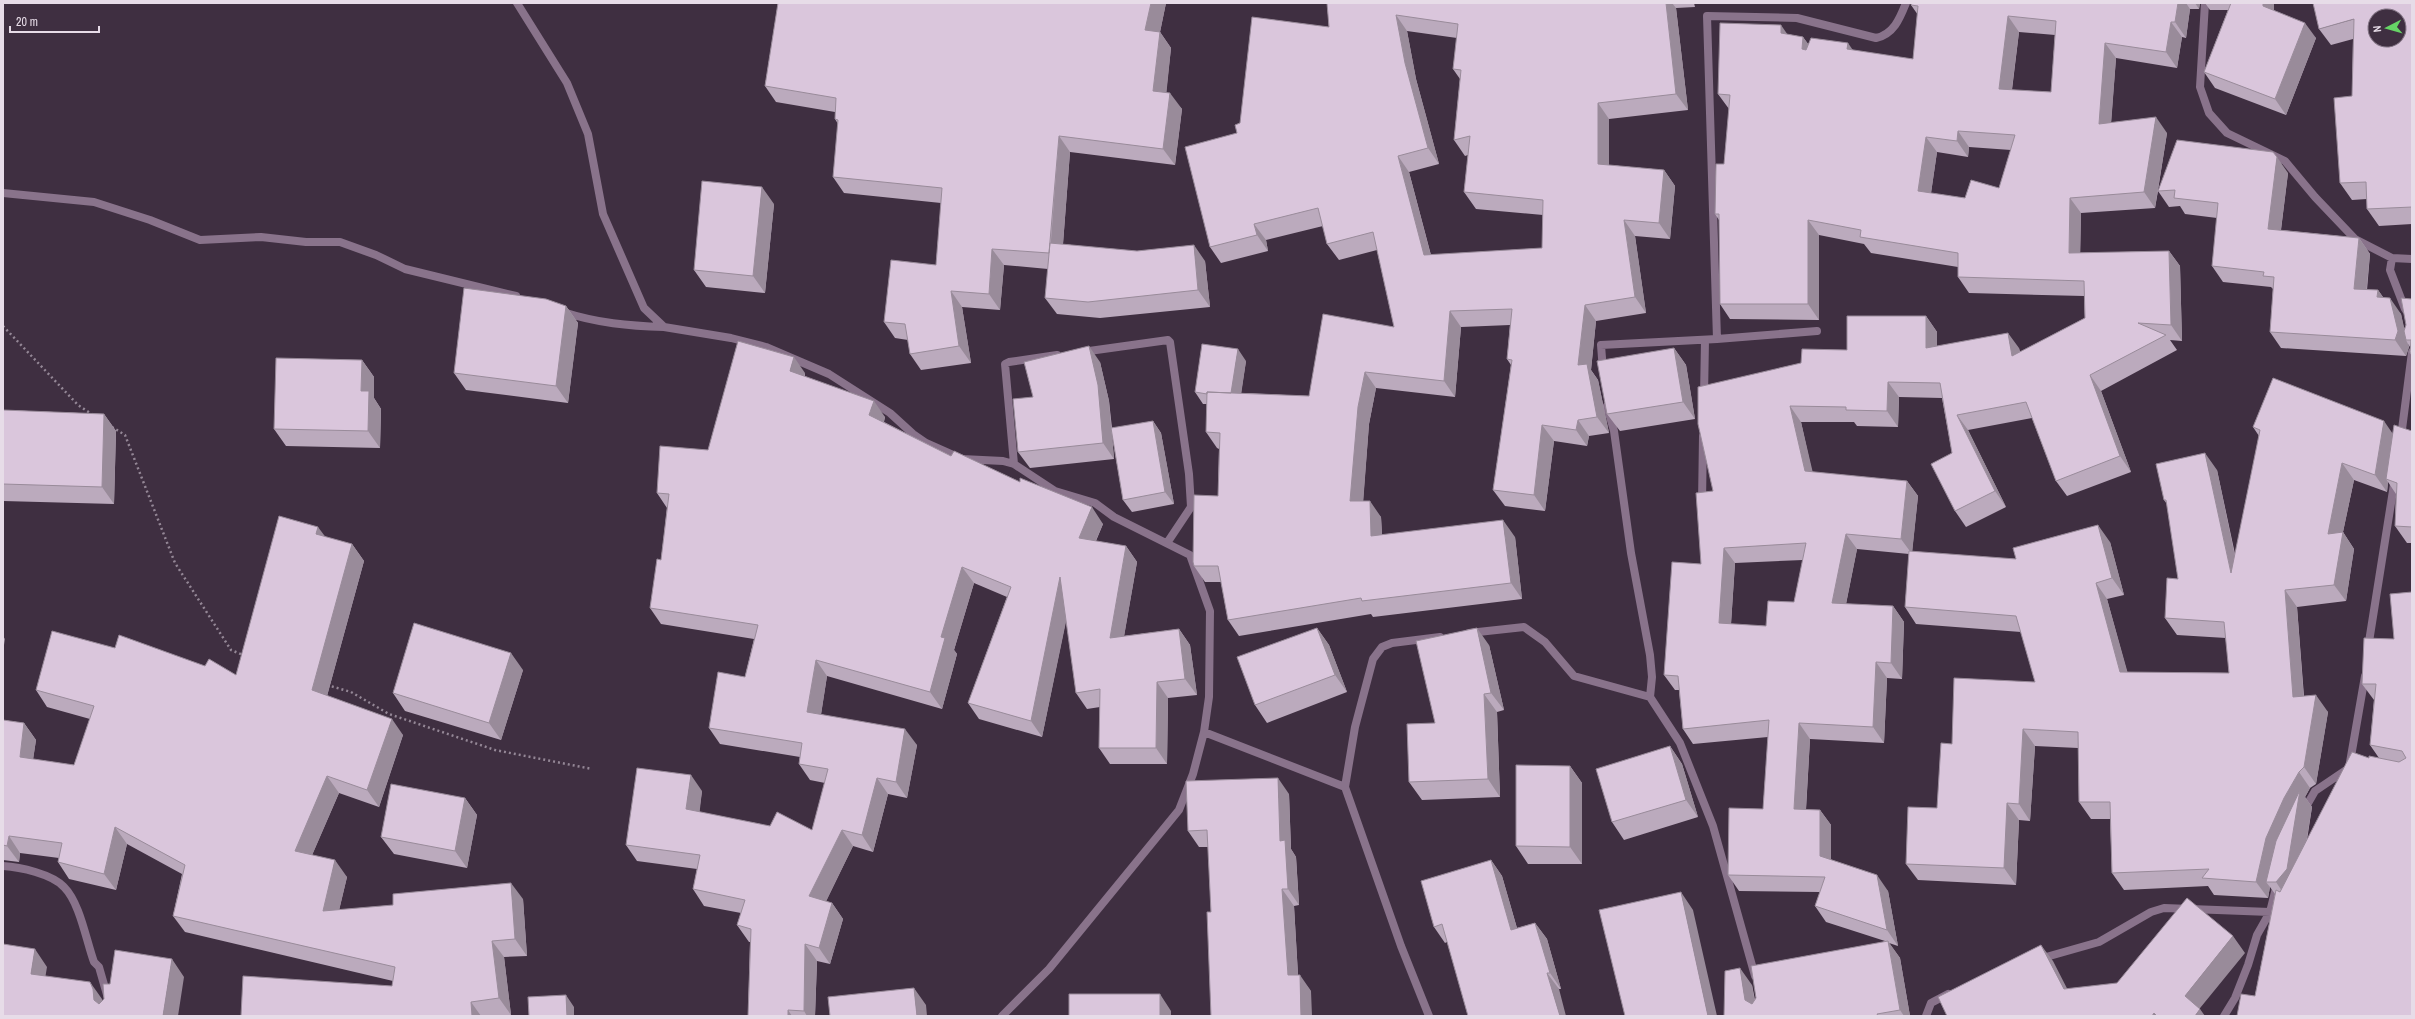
<svg xmlns="http://www.w3.org/2000/svg" width="2415" height="1019" viewBox="0 0 2415 1019" font-family="'Archivo Narrow',sans-serif">
<style>
.lines{fill:none;stroke-linecap:round;stroke-linejoin:round}
.path{stroke:#948796;stroke-width:2.5;stroke-dasharray:2 3;stroke-linecap:butt}
.street{stroke:#89738b;stroke-width:8}
.wall{fill:#bbaabd;fill-rule:evenodd}
.shaded-wall{fill:#998b9a}
.building{fill:#dac6dc;stroke:#998b9a;fill-rule:evenodd}
</style>
<rect width="100%" height="100%" fill="#3f2f41"/>
<g class="lines">
<path class="path" d="M3,326l75,79 15,10
M112,427l13,8 50,128 56,87 12,5
M327,685l24,7 38,22 106,36 97,19"/>
<path class="street" d="M517,3l50,80 21,51 15,80 41,94 20,19 67,11 35,9 63,27 61,39 23,21 13,9 36,16 41,2 11,3 41,27 40,12 19,14 76,38 20,56 -1,86 -5,35 -11,42 -14,36 -130,159 -47,47
M2205,3l-5,84 9,26 18,20 58,28 30,36 40,42 37,19 -2,12 15,39
M3,193l91,9 56,18 50,20 61,-3 45,5h34l36,13 29,14 111,27
M2392,258l20,1
M563,312c34,11 66,14 101,15
M1717,339l100,-8
M1082,352l86,-12 2,2 19,132 2,33 -24,36
M1603,371l-2,-26 116,-6 -10,-323 90,2 79,20c18,-4 24,-20 30,-35
M1704,397l1,-57
M1607,406l7,25 17,122 19,102 2,22 -2,20
M2401,437l11,-85
M1014,464l-9,-100 4,-2 48,-7
M1702,503l1,-67
M1469,633l55,-6 21,15 29,34 76,21 30,46 33,83 42,150
M2368,648l27,-170
M1204,732l141,55
M2303,812l12,-21 34,-23 16,-92
M3,866c17,1 49,8 61,21 16,16 22,53 30,75l5,5 8,28
M2039,959l60,-17 52,-30 13,-4 106,4
M1429,1016l-28,-70 -56,-159 10,-60 18,-68 9,-12 10,-4 48,-6
M1926,1016l5,-13 17,-9
M2224,1016l11,-18 13,-33 9,-30 13,-23 7,-28"/>
</g>
<path class="wall" d="M778,3h388l-6,29 11,16 -5,45 16,16 -7,56 -105,-13 -7,92 142,17 5,46 -110,11 -43,-4 -12,-16 3,-29 -44,-4 -4,45 -38,-3 9,56 -50,7 -11,-16 -2,-14 -13,-2 -11,-16 52,-57 5,-62 -97,-10 -11,-16 5,-53 -3,-5v-7l-59,-10 -11,-16z
M1327,3h367l1,4 -19,1 12,102 -79,9v46l55,5 11,16 -5,53 -35,-3 11,77 -50,8 -5,49 7,10 11,53 -20,3 -2,10 -33,-5 -9,70 -40,-5 -12,-16 18,-125 -4,-6 3,-34 -49,2 -6,70 -79,-9 -7,36 -6,77 18,16 1,18 133,2 7,62 -149,18 -2,-3 -132,22 -11,-16 -7,-38h-16l-11,-16 24,-70 1,-47 -2,-1 -11,-16 1,-28h-4l-8,-12 51,-31 -5,32 68,3 85,-69 -17,-77 -38,10 -12,-16 -4,-18 -57,14 2,11 -47,12 -11,-16 30,-124 89,-96zM1407,31l50,7 -4,31 7,10 -6,61 11,16 3,-1 -4,37 12,17 67,6 -1,33 -111,7 -22,-83 30,-8 -23,-85z
M1912,3h288l-1,6h-9l-4,29 -4,-1 -5,31 -61,-10 -5,64 56,11 -9,57 130,-17 -7,57 78,8 11,16 -3,36h11l5,7 18,17 3,15 2,-4 6,-26v57l-2,-3v-6l-2,-3 1,3 -3,9 -125,-8 -11,-16 3,-43 -2,-2 -48,-5 -11,-16 5,-48 -32,-4 -5,-8 -11,1 -11,-16 -3,17 -74,5 -1,40 89,-2 11,15 2,75 -12,-1 7,10 -76,41 30,81 -64,24 -11,-15 -24,-63 -64,12 38,77 -40,20 -11,-16 -3,-58 -10,-55 -43,-1 -1,30 -41,-1 -3,-4h-53l11,50 95,9 11,15 -6,56 104,7 94,-17 14,53 -17,4 20,73 102,1 -3,-35 -49,-3 -12,-17 13,-39 -11,-75 -3,-4 53,-30 18,84 24,-118 -6,-9 140,7 19,-3v112h-5l-12,-17 1,-32 -8,-12 -1,10 -33,-12 -11,52 11,17 -8,52 -49,6 7,89 24,16 -12,72 -6,4 -5,9 7,10 -5,33 62,-82h10l-9,-13 4,-45 -12,-16 32,-45 18,-47v424l-157,-20 20,-102 -5,-7 -2,11 -54,-3 -6,-9 -84,4 -12,-17 -2,-54h-19l-12,-17 -1,-54 -43,-2 -5,75 -11,-1 -3,65 -98,-5 -12,-16 31,-56 15,-64 83,-62 -14,-50 -105,-8 -11,-17 4,-53 -52,-5 -11,55 47,2 11,16 -2,57 -15,-1 -3,65 -74,-4 -4,71h14l11,15v35l57,31 10,55 -9,-3 11,15 10,58h-186l28,-31 3,15 130,-59 -59,-19 -11,-16 5,-14 -81,-1 -11,-16 35,-66 5,-72 -75,7 -10,-15 -4,-39h-4l-11,-15 37,-111 12,-73 88,-128 46,-13 79,-34 11,16v14l82,2 1,4 65,-34 -1,-22 -115,-3 -11,-16v-10l-87,-14 -7,-9 -45,-9v85l-89,-1 -10,-15 -1,-84 -4,-6 9,-50 5,-55 -11,-15 69,-60 16,3 5,7 105,15 5,-44 -7,-10zM2019,32l36,3 -4,57 -39,-2zM1969,147l42,3 -12,38 -34,10 -34,-5 6,-41 31,5zM1803,560l-9,42 -28,24 -35,-2 4,-61z
M2205,3h69v8l42,27 -30,77 -71,-27 -11,-16 24,-62h-18z
M2412,3v221l-33,2 -12,-17v-10l-15,1 -12,-17 12,-87 1,-57 -22,6 -12,-16z
M774,204l-9,89 -59,-6 -12,-17z
M566,306l12,17 -10,80 -102,-13 -12,-17z
M1674,348l12,17 9,54 -75,12 -13,-17z
M362,360l12,17v21l7,11 -1,39 -94,-2 -12,-17z
M1100,362l9,39 3,27 41,-7 8,12 13,71 -42,8 -9,-12 -11,-65 2,24 -84,9 -12,-16 15,-55z
M805,373v3l80,41 -1,5 67,34 152,68 -7,17 30,5 11,16 -13,74 55,-7 11,16 7,50 -29,3 -1,66h-57l-11,-16 1,-41 -13,2 -11,-16 -10,-73 -24,117 -63,-18 -11,-16 39,-106 -33,-14 -20,67 3,4 -15,55 -115,-33 -6,38 96,31 -10,53 -19,-4 -15,58 -20,-6 -27,55 6,2 11,16 -13,45 -13,-3 -2,55h-67l2,-74h-1l-12,-17 4,-12 -37,-7 -11,-17 4,-20 -60,-8 -11,-16 76,-54 -3,21 71,14 42,4 13,-47 -15,-3 -11,-16 1,-7 -80,-13 -11,-16 36,-51 9,-38 -93,-15 -11,-16 11,-48 6,-52 -10,-15z
M3,410l101,4 12,17 -2,73 -111,-3z
M325,537l27,7 12,17 -37,135 76,39 -24,72 -40,-14 -27,62 35,22 -8,33 184,-11 4,57 -23,1 7,58 -9,1h-261l151,-30 1,-5 -208,-49 -12,-16 9,-42 -55,-30 -11,46 -47,-11 -11,-17 1,-4 -39,-5 -1,9 -16,-2v-140l21,3 12,17 -3,19 41,6 16,-46 -43,-12 -11,-17 79,-42 90,18 31,9z
M1317,628l12,17 18,47 -80,31 -12,-18z
M1489,645l15,65 -7,2 3,85 -78,3 -13,-18 26,-59z
M523,670l-22,70 -96,-29 -12,-18z
M1670,746l12,18 16,53 -74,23 -12,-18z
M1570,766l12,17v81h-54l-12,-18z
M1289,794l2,55 5,8 3,48 -5,1 4,69 13,16 -100,-79 -3,-65h-9l-11,-16z
M465,798l12,17 -10,53 -73,-14 -13,-17z
M1491,860l11,16 15,52 18,-5 12,16 14,50h-2l-112,-47 -2,1 -11,-16z"/>
<path class="shaded-wall" d="M1151,3h15l-9,44 -12,-17z
M1666,3h6l4,5 12,102 -12,-16z
M2178,3h8l4,6 -4,29 -11,-16z
M2195,3h5l-1,6z
M2263,3h11v19l-11,-16z
M1396,15l11,16 9,48 23,85 -11,-16 -23,-85z
M2008,16l11,16 -9,72 -11,-15z
M2171,22l11,15 -5,31 -11,-16z
M2305,23l11,15 -30,77 -11,-16z
M1781,25l11,16 -11,-8z
M1160,32l11,16 -6,59 -12,-16z
M1803,37l11,15 -12,-3z
M1848,43l11,16 -12,-10z
M2105,43l11,15 -6,81 -11,-15z
M1170,93l12,16 -7,56 -12,-16z
M1598,103l11,16v61l-11,-16z
M2156,117l11,16 -12,75 -11,-16z
M1958,131l11,16 -1,10 -11,-16z
M1059,136l11,16 -9,118 -11,-17z
M1926,137l11,15 -8,55 -11,-16z
M1398,156l11,16 26,99 -11,-16z
M2277,157l11,16 -9,72 -11,-16z
M1664,170l11,16 -5,53 -11,-16z
M762,187l12,17 -9,89 -12,-17z
M2070,198l11,15 -1,56 -11,-16z
M1624,220l11,16 11,77 -11,-16z
M1808,220l11,15v85l-11,-16z
M1254,224l12,16 2,11 -11,-16z
M2359,238l11,16 -5,51 -11,-16z
M1194,245l11,16 5,46 -12,-17z
M992,249l12,16 -4,45 -11,-16z
M2169,251l11,15 2,75 -11,-16z
M2378,290l11,16 -12,-9z
M951,291l11,16 9,56 -12,-17z
M2390,298l11,16 6,26h-1l2,4 1,3 -3,9 -11,-16z
M1585,305l11,16 -5,49 7,10 11,53 -12,-16 -19,-52z
M566,306l12,17 -10,80 -12,-17z
M1450,311l11,16 -6,70 -11,-16z
M1926,316l11,16v31l-11,-15z
M2008,333l11,15 4,23 -11,-15z
M1089,346l11,16 9,39 5,58 -11,-16z
M1674,348l12,17 9,54 -12,-17z
M1238,349l8,12 -7,48 -9,-12z
M794,357l11,16 -3,14 -12,-16z
M362,360l12,17v21l7,11 -1,39 -12,-17 -7,-40z
M1365,372l11,16 -7,36 -7,94 -12,-17 8,-94z
M2090,375l11,16 30,81 -11,-16z
M1888,382l11,15 -1,30 -11,-16z
M874,401l11,16 -4,14 -12,-16z
M1790,406l11,16 15,64 -11,-15z
M104,414l12,17 -2,73 -12,-17z
M1957,415l11,15 38,77 -11,-16z
M1578,420l11,16 -2,10 -11,-16z
M1153,421l8,12 13,71 -9,-12z
M2384,421l11,16 -9,42 2,3 -1,10 -12,-17z
M1542,425l12,16 -9,70 -11,-16z
M2205,453l12,17 25,120 -11,-17z
M2342,463l12,17 -11,52 11,17 -8,52 -12,-16 -6,-51z
M1907,481l11,15 -6,58 -11,-15z
M1370,501l11,16 2,35 -12,-16z
M1092,507l11,17 -13,30 -11,-16z
M1503,520l12,17 7,62 -11,-16z
M2098,525l12,17 14,53 -12,-17z
M318,527l12,16 -14,-9z
M1846,534l11,15 -14,70 -11,-16z
M352,544l12,17 -40,146 -12,-17z
M1126,546l11,16 -16,92 -11,-16z
M1724,548l11,15 -5,76 -11,-16z
M962,567l12,16 -20,67 3,4 -15,55 -12,-17 11,-55z
M1060,577l12,16 -30,144 -11,-16z
M2096,583l11,16 25,89 -12,-16z
M2285,590l12,17 8,107 -12,-17z
M1893,606l11,16 -2,57 -11,-16z
M1317,628l12,17 18,47 -12,-17z
M1477,628l12,17 15,65 -13,-17z
M1179,629l11,16 7,50 -12,-16z
M3,636l2,3 -2,12z
M511,653l12,17 -22,70 -12,-17z
M816,660l11,16 -8,52 -12,-16z
M1876,662l11,16 -3,65 -11,-16z
M1157,682l11,16 -1,66 -11,-16z
M1484,694l13,18 3,85 -12,-18z
M2316,695l12,17 -12,72 -12,-17z
M392,719l11,16 -24,72 -12,-17z
M24,723l12,17 -5,34 -11,-17z
M1799,723l11,16 -5,86 -11,-16z
M905,729l12,16 -10,53 -11,-16z
M2023,729l12,17 -5,75 -11,-17z
M1670,746l12,18 16,53 -12,-17z
M1570,766l12,17v81l-12,-17z
M2299,772l11,16 -5,9 7,10 -13,79 -11,14 -12,-18h-10l4,5 -2,11 -12,-16 10,-44 18,-40z
M691,775l11,16 -4,35 -12,-17z
M327,776l12,17 -32,74 -12,-16z
M877,778l11,16 -15,58 -11,-17z
M1278,778l11,16 2,55 5,8 3,48 -11,-16 -8,-48z
M465,798l12,17 -10,53 -12,-17z
M2007,803l12,17 -3,65 -12,-17z
M1820,810l11,15v46l-11,-15z
M115,827l12,17 -11,46 -12,-16z
M842,830l11,16 -32,66 -12,-16z
M9,836l11,17 -1,9 -12,-16z
M335,860l12,17 -12,51 -12,-17z
M1491,860l11,16 20,70 -11,-16z
M1877,875l11,16 10,55 -11,-16z
M511,883l12,16 4,57 -12,-17z
M1282,889l12,17 5,86 -11,-17z
M1681,892l12,18 24,106h-9z
M832,903l11,16 -13,45 -11,-16z
M1535,923l12,16 14,50 -11,-16z
M2233,936l12,17 -49,60 -11,-17z
M492,941l12,16 7,58 -12,-17z
M1888,941l12,17 10,58h-6l-4,-6z
M805,944l12,17 -2,55h-8l-3,-5z
M2041,945l12,16 23,45 -12,-17z
M35,949l12,18 -4,24 -12,-17z
M172,959l12,18 -6,39h-15z
M1740,968l12,17 5,31 -12,-16z
M1547,973l12,16 7,27h-6z
M1300,975l11,16 1,25h-11z
M90,982l12,17 4,7v10l-12,-16z
M914,988l12,17 1,11h-10z
M1160,994l11,17v5h-11z
M566,995l8,12v9h-7z
M471,1002l10,14h-9z
M2200,1009l5,7h-10z
M788,1010l4,6h-4z
M2154,1013l2,3h-4z"/>
<path class="building" d="M778,3h373l-6,27 15,2 -7,59 17,2 -7,56 -104,-13 -10,117 -57,-4 -3,45 -38,-3 8,55 -49,8 -5,-30 -21,-2 7,-62 45,5 6,-77 -109,-11 5,-57 -3,-1 1,-21 -71,-12z
M1327,3h339l10,91 -78,9v61l66,6 -5,53 -35,-3 11,77 -50,8 -7,60 9,-1 10,53 -19,3 -2,10 -34,-5 -8,70 -41,-5 19,-130 -5,-1 5,-50 -62,2 -6,70 -79,-9 -7,35 -8,94h20l1,35 132,-16 8,63 -149,18 -1,-3 -133,22 -10,-54h-24l-1,-4 1,-67 24,1 2,-63 -14,-1 1,-40 102,4 14,-82 71,13 -21,-95 -46,12 -9,-36 -64,16 3,11 -47,12 -25,-100 52,-14 -2,-8 5,-2 12,-106 77,10zM1396,15l62,9 -5,45 8,1 -7,70 16,-4 -6,56 79,8 -1,48 -118,7 -26,-99 30,-8 -23,-85z
M1912,3h266l-3,19h-4l-5,30 -61,-9 -6,81 57,-7 -12,75 -74,6 -1,55 100,-2 2,74 -33,-2 28,12 -76,40 30,81 -64,25 -30,-79 -69,13 38,76 -40,20 -24,-47 21,-11 -12,-70 -52,-1 -1,29 -41,-1v-3l-56,-1 15,65 102,10 -6,58 -55,-5 -14,69 61,3 -2,57 -15,-1 -3,65 -74,-4 -5,86 26,1v46l57,19 10,55 -72,-24 10,-29 -97,-2 1,-67 34,1 6,-89 -86,9 -5,-53 -14,-1 8,-113 29,2 -5,-71 17,-2 -15,-67v-37l103,-24 1,-14 45,1v-34h79v32l82,-15 4,23 73,-38 -1,-37 -126,-4v-24l-98,-16 1,-7 -53,-10v84h-88l-1,-90h-4l1,-50h8l6,-69 -12,-1 2,-71 61,2v8l22,4 -1,12 4,1 5,-12 37,5 -1,6 66,10 5,-53 -7,-1zM2008,16l48,5 -5,71 -52,-3zM1958,131l57,4 -16,53 -28,-8 -6,18 -47,-7 8,-54 31,4zM1806,543l-12,59 -26,-1 -2,25 -47,-3 5,-75z
M2231,3h32v3l42,17 -30,76 -71,-27z
M2313,3h99v204l-45,2 -1,-27 -26,1 -6,-85 18,-2 2,-77 -35,10zM2375,16h24v24h-24z
M2177,140l96,12 4,5 -9,72 91,9 -5,51 24,1 -1,7 13,1 8,33 -3,9 -125,-8 4,-55 -11,-1 1,-4 -52,-6 6,-63 -44,-5 1,-8 -17,1z
M702,181l60,6 -9,89 -59,-6z
M1050,243l87,8 57,-6 4,45 -110,12 -43,-4z
M464,288l82,11 20,7 -10,80 -102,-13z
M2401,298l11,1v54h-2l1,-13h-5l-2,-9 2,-6z
M738,341l56,16 -4,14 84,30 -5,14 82,41 3,-5 66,31v-4l72,29 -13,31 47,8 -16,92 69,-9 6,50 -28,3 -1,66h-57l1,-59 -24,4 -16,-116 -29,144 -63,-18 43,-116 -49,-20 -21,70 4,1 -15,54 -114,-32 -9,52 98,17 -9,53 -19,-4 -15,57 -20,-5 -33,66 23,7 -13,45 -14,-4 -1,67 -16,-1v6h-40l3,-87 -14,-4 8,-25 -52,-11 7,-34 -74,-10 11,-77 54,7 -5,34 84,17 7,-14 35,18 16,-61 -29,-5 3,-21 -93,-15 9,-56 27,5 13,-52 -108,-17 7,-49 4,1 8,-66 -12,-1 3,-47 48,4z
M1202,344l36,5 -7,44 -24,-1v2l-12,-2z
M1089,346l9,39 5,58 -85,9 -5,-53 20,-2 -9,-35z
M1674,348l9,54 -76,12 -10,-53z
M276,358l86,2 -1,31h8l-1,40 -94,-2z
M2273,378l111,43 -9,54 -33,-12 -14,71 15,-2 -9,53 -49,5 8,107 23,-2 -12,72 -5,5 -15,26 -18,40 -10,44 -54,-4 7,-9 -97,4 -2,-71h-31l-1,-70 -55,-3 -4,75 -12,-1 -3,65 -98,-4 2,-57 29,1 4,-65 11,1 2,-66 81,4 -19,-66 -111,-9 4,-56 107,8 -3,-11 85,-23 14,53 -16,5 24,89 109,1 -5,-51 -59,-4 2,-40 11,1 -12,-79h-2l-8,-36 49,-11 26,120 29,-143 -7,-3z
M3,410l101,4 -2,73 -99,-3z
M1153,421l12,71 -42,8 -12,-72z
M2394,425l18,6v96l-17,-1 2,-43 -11,-4z
M279,516l39,11 -2,7 36,10 -40,146 80,29 -25,71 -40,-14 -32,75 40,9 -12,51 70,-6v-11l118,-11 4,56 -23,2 7,57 -28,4 1,14h-231l2,-40 149,10 3,-19 -222,-51 12,-51 -70,-38 -11,47 -46,-12 4,-19 -53,-7 -2,10 -4,-1v-125l21,3 -4,34 54,8 20,-59 -58,-16 16,-59 63,17 4,-13 86,31 4,-7 27,16z
M2412,592v424h-175l4,-22 14,2 21,-106 4,2 72,-140 17,6v-2l30,6 7,-4 -4,-7 -32,-6 6,-61h-14l2,-46 30,1 -4,-45z
M414,623l97,30 -22,70 -96,-30z
M1317,628l18,47 -80,30 -18,-48z
M1477,628l14,65 -7,1 4,85 -79,3 -2,-58 28,-1 -19,-82z
M1670,746l16,54 -74,22 -16,-53z
M1516,765l54,1v81l-54,-1z
M1278,778l2,63 5,-1 3,49h-6l6,86h12l1,41h-90l-4,-104h4l-4,-82 -19,1 -2,-50z
M391,784l74,14 -10,53 -74,-14z
M2300,790l-13,79 -11,13h-10l10,-41z
M1491,860l20,70 24,-7 15,50h-3l13,43h-92l-26,-92 -8,3 -13,-46z
M1681,892l27,124h-83l-26,-106z
M2187,898l46,38 -48,60 15,13 -5,7h-38l-3,-3 -2,3h-205l-9,-19 103,-52 23,44 53,-6z
M1888,941l12,69 -23,4 1,2h-154l1,-45 15,-3 5,32 7,4 4,-6 -5,-32z
M3,944l32,5 -4,25 59,8 3,7 1,11 5,4 5,-5 -1,-15h7l5,-34 57,9 -9,57h-160z
M914,988l3,28h-87l-2,-19z
M1069,994h91v22h-91z
M566,995l1,21h-38l-1,-19z"/>
<rect width="2415" height="1019" fill="none" stroke="#e7dce8" stroke-width="8"/>
<g transform="translate(2387 28) rotate(264)"><circle r="19" fill="#3f2f41" stroke="#827484"/>
<path d="M0-3L7 15L0 10L-7 15Z" fill="#66d466"/>
<text y="-6" font-size="11" font-weight="bold" text-anchor="middle" fill="#e7dce8">N</text>
</g>
<path d="M10 26v6h89v-6" fill="none" stroke="#e7dce8" stroke-width="2"/>
<text x="16" y="26" font-size="12" fill="#e7dce8" stroke="#3f2f41" stroke-width="3" paint-order="stroke">20 m</text>
</svg>
